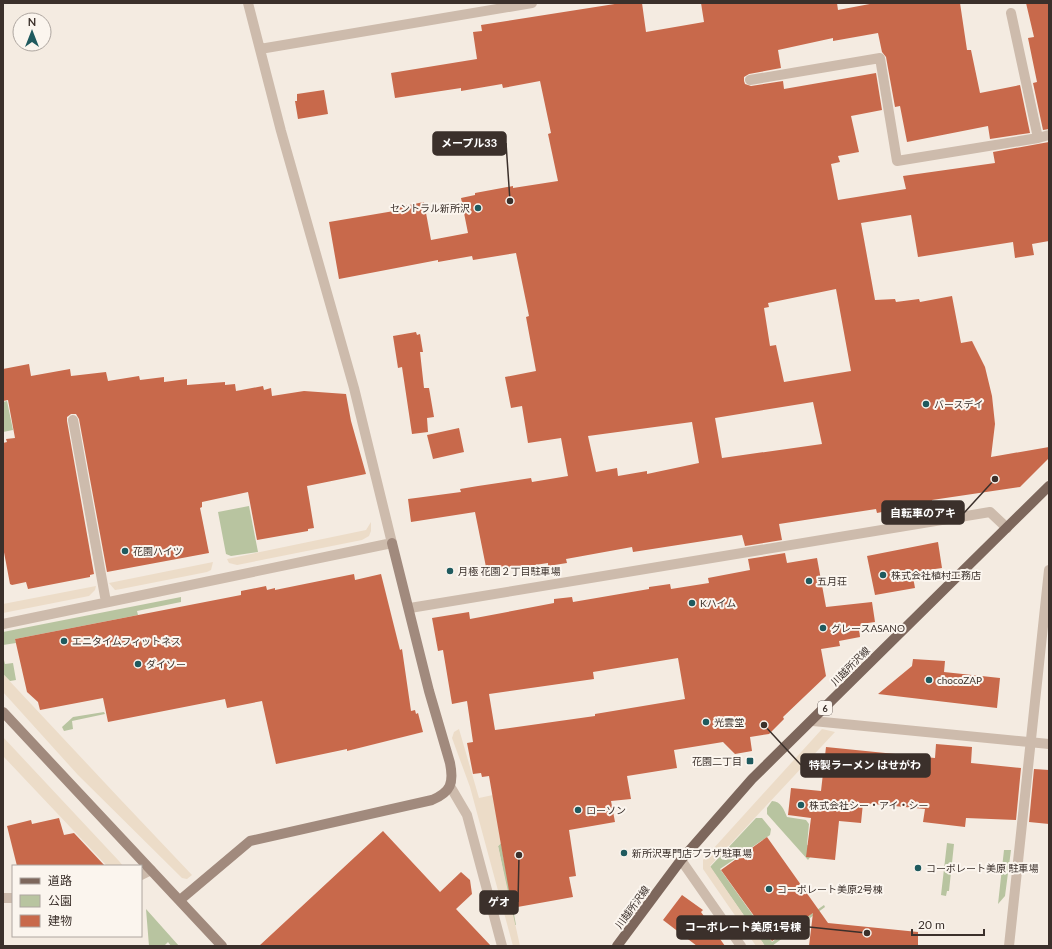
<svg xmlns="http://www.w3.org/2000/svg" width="1052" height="949" viewBox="0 0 1052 949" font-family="Lato,'Noto Sans JP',sans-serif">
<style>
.green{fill:#b8c4a0}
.plaza{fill:#ecdcc8}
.building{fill:#c8694b;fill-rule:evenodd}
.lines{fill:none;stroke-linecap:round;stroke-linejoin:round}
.street{stroke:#cdbbac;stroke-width:10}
.secondary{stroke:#a18a7d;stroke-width:10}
.primary{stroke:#7d675c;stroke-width:10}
.poi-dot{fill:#1f5a5e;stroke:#fbf5ee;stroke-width:1.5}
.labels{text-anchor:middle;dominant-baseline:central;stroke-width:4;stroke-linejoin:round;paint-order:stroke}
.shield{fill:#fbf5ee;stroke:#756b66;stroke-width:1}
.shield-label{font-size:9px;font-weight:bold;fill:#3b302b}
.poi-label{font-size:10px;fill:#3b302b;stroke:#fbf5ee;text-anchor:start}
.street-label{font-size:10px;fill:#3b302b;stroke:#fbf5ee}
.leader{fill:none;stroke:#3b302b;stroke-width:1.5}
.callout-dot{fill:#3b302b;stroke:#fbf5ee;stroke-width:1.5}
.callout{fill:#3b302b;stroke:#3b302b;stroke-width:1.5}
.callout-label{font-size:11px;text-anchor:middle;font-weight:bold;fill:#fff}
</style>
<rect width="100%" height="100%" fill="#f4ebe1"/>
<path class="green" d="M7,401l6,29 -10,2v-30z
M249,506l9,46 -27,4 -5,-2 -8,-42z
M181,597v5l-44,9 1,4 -123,24 1,4 -13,2v-13z
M3,656l2,8 8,-1 3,17 -6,1 -7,-7z
M104,712l1,2 -33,7 1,8 -9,2 -2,-4 11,-10z
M772,801c9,0 12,9 15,16l19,3 3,4 -2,21 6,2v6l-5,7 -41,-46v-6z
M756,818h6l9,11 -1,6 -50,34 52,73 52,-37 1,2 -53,39h-7l-55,-79z
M501,843l15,82h-2l-16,-79z
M947,843l7,1 -5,47h-2l-1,5 -5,-1z
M1004,850h7l-6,46 -7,8z
M146,909l33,37h-8l-3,-4 -4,4h-15z"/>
<path class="plaza" d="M371,522v9l-2,5 -7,4 -125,25 -8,-2 -2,-4 139,-29z
M213,562l-2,8 -4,2 -86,17 -6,1 -6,-7z
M96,586l-1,4 -6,6 -86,17v-9z
M3,674l117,125 72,76 -5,4 -5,-1 -104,-103 -75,-83z
M459,729l20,69 14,-3 8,48 -3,3 22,100h-7l-43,-159 -18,-49 2,-6z
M822,729l13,3 -125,134 55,80h-9l-53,-77v-9z
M3,737l116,124 4,5h-16l-104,-110z"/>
<path class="building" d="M621,3h21l4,29 58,-10 -3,-19h136l1,7 37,-7h85l7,47h4l9,43 40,-8 10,48 -40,6 -2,-13 -81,16 -7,-36 -5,1 -9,-50 -4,-5 -4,-19 -45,8v-3l-55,12 3,18 -32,6 -5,3v4l1,3 6,2 32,-5 1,8 92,-16 6,37 -31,6 8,36 -21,4 2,6 -9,2 7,36 68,-11 -3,-13 92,-13 -2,-11 56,-10v99l-17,3 2,11 -19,3 -2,-16 -95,15 -7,-42 -50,8 14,77 20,-1 1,3 23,-3 1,3 32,-6 9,47 11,-2 13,26 7,29 3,28 -4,33 58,-10v11l-29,29 -88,13v2l-55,11 -1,-4 -97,15 3,16 -37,6 -3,-11 -109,17 -1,-5 -66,12 1,4 -19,3v-3l-61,9 -12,-60 -64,10 -3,-23 53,-7 -1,-3 18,-3 53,-8 1,4 36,-6 -7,-38 -33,5 -6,-37 -11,2 -6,-31 31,-6 -10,-54 3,-1 -13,-63 -43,7 -1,-4 -34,6v-2l-99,19 -10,-57 65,-11v-3l30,-6 7,38 37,-7 -7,-35 14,-3v-2l38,-7v2l45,-7 -10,-47 3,-1 -11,-52 -37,7 -1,-4 -41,7v-3l-66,10 -4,-25 86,-14 -4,-27 9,-1 -1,-6zM836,289l15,82 -67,11 -8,-37 -6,1 -6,-38 5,-1 -1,-4zM813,402l9,42 -100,14 -7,-40zM692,422l7,41 -52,11v-3l-29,5 -1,-8 -21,4 -8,-36z
M1026,3h23v126l-6,1 -10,-47 4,-1 -9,-44 6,-1z
M324,90l4,24 -30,5 -3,-18h2v-7z
M416,332l1,3 3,-1 3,18h-3l4,36h5l5,29 -7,1 1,14 -16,2 -10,-67 -4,1 -5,-32z
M29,364l2,12 39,-7 1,7 35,-4 2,9 31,-5 1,4 24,-3v5l23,-3v6l38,-3v3l10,-1 1,7 27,-5 1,4 7,-2 1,8 32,-5 42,3 5,27 15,53 -59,12 7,42 -6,1v2l-51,9 -9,-48 -46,10v5l-2,1 9,45 -102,19 -28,-153 -3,-5h-5l-4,3v4l27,153 -4,1v2l-62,12 -2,-7 -14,3 -2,-1 -7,-37v-104l4,-1 -1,-3 9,-1 -7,-38 -5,1v-32z
M459,428l5,24 -31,7 -6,-24z
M938,542l4,26 -14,2 1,5 -16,2 2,11 -40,7 -8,-39z
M785,553l2,10 30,-5 9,49 46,-5 3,20 -7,1 1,3 -10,2 1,9 -21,4 1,5 -19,3 5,27 -43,41 1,2 -15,15 -19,3 2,14 -17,3 -12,-12 -49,8 3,18 -50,8 4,23 -20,2 4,21 -46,8 7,46 -7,1 4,20 -61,11 -23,-132 -7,1 -1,-4 -8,1 -6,-31 6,-1 -6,-41 -15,3 -9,-54 -5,1 -6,-33 37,-6 1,7 84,-16v-4l18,-2 1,5 76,-13v-2l21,-3 1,5 38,-6 -1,-5 42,-8 -2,-11zM678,658l7,41 -90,15v2l-100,14 -6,-36 105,-15 -1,-7z
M354,574l1,6 26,-6 19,76 2,-1 9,62 4,-1 1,4 2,-1 5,19 -76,19v-2l-71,15 -14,-63 -35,7 -2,-9 -117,23 -5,-24 -63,12 -2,-8 -11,-10 -12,-53 226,-44v-4l25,-5 1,4 8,-2v2z
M913,659l32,2 -1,11 56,6 -3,30 -119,-14 34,-28z
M936,744l36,3 -1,16 50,5 -5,52 -50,-2 -1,9 -42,-5 2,-13 -62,-6 -2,20 -22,-2 -4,39 -29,-3 5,-39 -23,-3 3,-27 30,3 5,-44 109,11z
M1034,769l15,1v54l-20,-2z
M59,818l5,17 10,-2 31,33h-88l-10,-40 24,-6 1,4z
M383,831l57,61 21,-20 9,8 2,14 -16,15 35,37h-232z
M767,837l61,86 90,9v14h-109l4,-33 -41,28 -51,-71z
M682,895l21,15 -2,2 24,34h-28l-34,-26z"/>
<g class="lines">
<path class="street" d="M260,49l272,-46
M750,80l130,-22 17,103 141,-23 -27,-125
M1038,138l11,-3
M73,420l33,182
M410,608l580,-96 17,16
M3,624l389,-81 -38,-155 -73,-257 -33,-128
M813,721l236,23
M450,786l17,29 35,131
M681,860l60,86
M141,875l10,-5
M3,898h10
M1009,946l40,-376"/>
<path class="secondary" d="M3,712l219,234
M180,900l70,-59 182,-41c19,-8 22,-17 18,-37l-21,-72 -37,-148"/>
<path class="primary" d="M617,946l64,-86 71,-81 297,-293"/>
</g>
<g class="poi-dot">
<circle cx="478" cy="208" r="4"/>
<circle cx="926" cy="404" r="4"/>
<circle cx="125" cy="551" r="4"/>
<circle cx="450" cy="571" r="4"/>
<circle cx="883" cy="575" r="4"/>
<circle cx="809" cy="581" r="4"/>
<circle cx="692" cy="603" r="4"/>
<circle cx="823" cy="628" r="4"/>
<circle cx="64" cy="641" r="4"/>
<circle cx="138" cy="664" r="4"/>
<circle cx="929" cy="680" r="4"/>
<circle cx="706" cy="722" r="4"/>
<rect x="746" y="757" width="8" height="8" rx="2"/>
<circle cx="801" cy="805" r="4"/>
<circle cx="578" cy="810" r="4"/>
<circle cx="624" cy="853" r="4"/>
<circle cx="918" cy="868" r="4"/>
<circle cx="769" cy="889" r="4"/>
</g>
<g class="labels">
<rect class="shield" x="818" y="701" width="14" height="14" rx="3"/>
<g class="shield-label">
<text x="825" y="708">6</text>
</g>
<g class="poi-label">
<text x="470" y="208" text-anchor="end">セントラル新所沢</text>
<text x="934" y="404">バースデイ</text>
<text x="133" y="551">花園ハイツ</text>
<text x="458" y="571">月極 花園２丁目駐車場</text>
<text x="891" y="575">株式会社植村工務店</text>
<text x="817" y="581">五月荘</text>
<text x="700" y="603">Kハイム</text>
<text x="831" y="628">グレースASANO</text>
<text x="72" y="641">エニタイムフィットネス</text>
<text x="146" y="664">ダイソー</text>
<text x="937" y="680">chocoZAP</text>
<text x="714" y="722">光雲堂</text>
<text x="742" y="761" text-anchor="end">花園二丁目</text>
<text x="809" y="805">株式会社シー・アイ・シー</text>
<text x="586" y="810">ローソン</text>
<text x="632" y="853">新所沢専門店プラザ駐車場</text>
<text x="926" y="868">コーポレート美原 駐車場</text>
<text x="777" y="889">コーポレート美原2号棟</text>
</g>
<g class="street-label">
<text transform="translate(850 666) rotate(-45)">川越所沢線</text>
<text transform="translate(632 907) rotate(-54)">川越所沢線</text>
</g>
</g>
<path class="leader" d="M510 201L506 143M995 479L964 513M764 725L801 765M519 855L518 902M867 933L809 927"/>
<g class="callout-dot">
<circle cx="510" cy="201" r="4"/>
<circle cx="995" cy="479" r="4"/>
<circle cx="764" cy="725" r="4"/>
<circle cx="519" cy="855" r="4"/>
<circle cx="867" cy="933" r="4"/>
</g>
<g class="callout">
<rect x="433" y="132" width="73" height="23" rx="4"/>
<rect x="882" y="501" width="82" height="23" rx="4"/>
<rect x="801" y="754" width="129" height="23" rx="4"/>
<rect x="480" y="891" width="38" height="23" rx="4"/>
<rect x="677" y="916" width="132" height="23" rx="4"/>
</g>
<g class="callout-label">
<text x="469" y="147">メープル33</text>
<text x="923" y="517">自転車のアキ</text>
<text x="865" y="769">特製ラーメン はせがわ</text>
<text x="499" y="906">ゲオ</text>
<text x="743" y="931">コーポレート美原1号棟</text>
</g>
<rect width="1052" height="949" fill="none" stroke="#3b302b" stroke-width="8"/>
<rect x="12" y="865" width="130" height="72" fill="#fbf5ee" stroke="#aea6a0"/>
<rect x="20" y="878" width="20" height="6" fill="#7d675c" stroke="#aea6a0"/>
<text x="48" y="885" font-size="12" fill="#3b302b">道路</text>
<rect x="20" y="895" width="20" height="12" fill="#b8c4a0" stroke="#aea6a0"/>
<text x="48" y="905" font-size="12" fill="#3b302b">公園</text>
<rect x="20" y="915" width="20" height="12" fill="#c8694b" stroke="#aea6a0"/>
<text x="48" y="925" font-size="12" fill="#3b302b">建物</text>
<g transform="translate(32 32)"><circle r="19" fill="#fbf5ee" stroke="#aea6a0"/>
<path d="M0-3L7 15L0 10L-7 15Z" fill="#1f5a5e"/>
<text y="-6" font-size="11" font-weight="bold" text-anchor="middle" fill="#3b302b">N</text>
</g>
<path d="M912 929v6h72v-6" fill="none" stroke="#3b302b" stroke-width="2"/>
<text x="918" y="929" font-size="12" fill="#3b302b" stroke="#fbf5ee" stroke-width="3" paint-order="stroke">20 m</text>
</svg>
